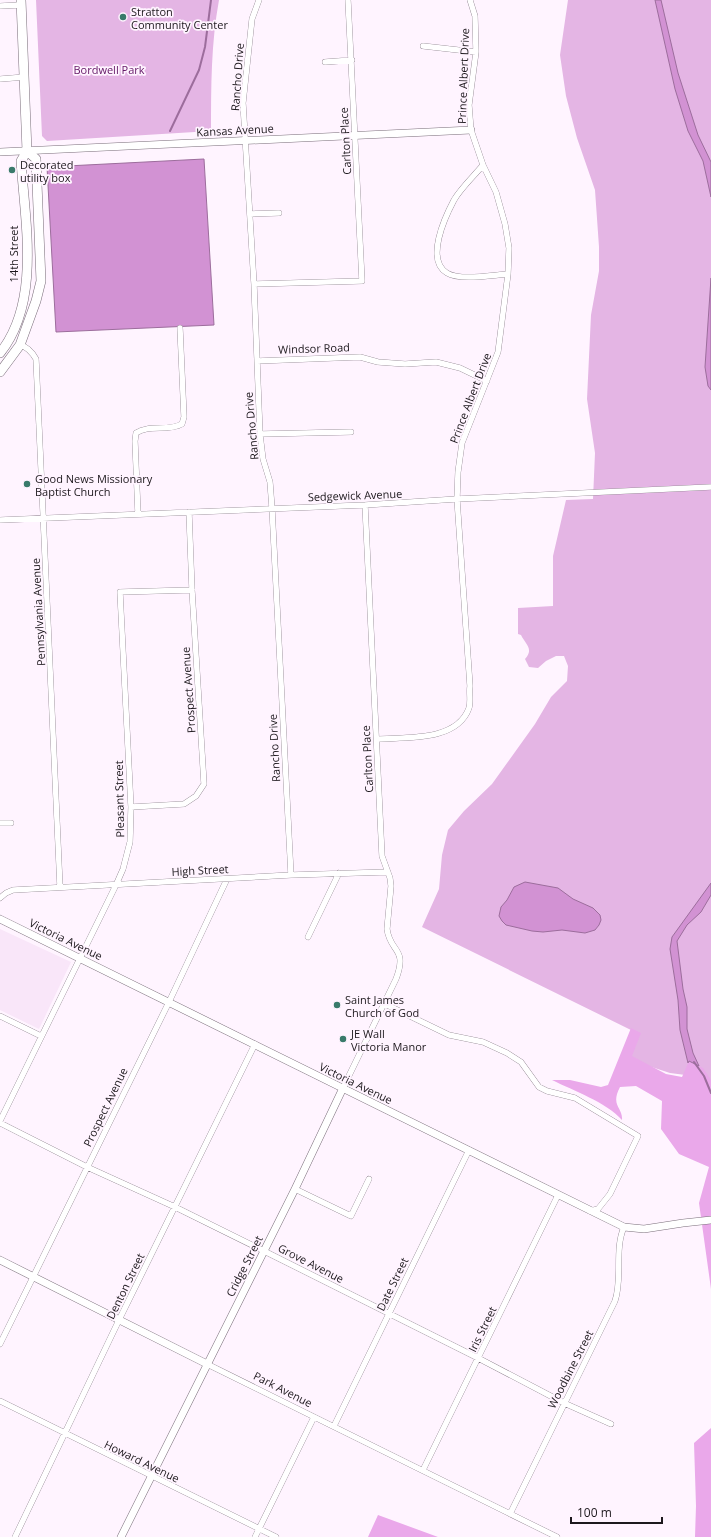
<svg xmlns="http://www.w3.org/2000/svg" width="711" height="1537" viewBox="0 0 711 1537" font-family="'Open Sans',sans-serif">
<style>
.built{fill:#f9e6f9}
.green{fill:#e4b5e4}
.forest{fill:#eaa8ea}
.water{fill:#d292d3;stroke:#9c6d9c}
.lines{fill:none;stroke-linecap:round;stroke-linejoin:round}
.stream{stroke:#9c6d9c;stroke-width:2}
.minor-casing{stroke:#7a6e7a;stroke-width:6}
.tertiary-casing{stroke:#7a6e7a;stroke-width:8}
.primary-casing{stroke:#7a6e7a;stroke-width:10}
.minor{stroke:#fff;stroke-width:5.5}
.tertiary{stroke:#fff;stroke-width:7}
.primary{stroke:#fff;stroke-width:9}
.poi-dot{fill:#397a6b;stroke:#fff4ff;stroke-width:1.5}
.labels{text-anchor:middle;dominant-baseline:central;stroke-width:3.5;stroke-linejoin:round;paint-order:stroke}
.poi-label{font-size:11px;fill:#1d181d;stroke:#fff4ff;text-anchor:start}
.park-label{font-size:11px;fill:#631666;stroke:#fff4ff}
.street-label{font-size:11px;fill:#1d181d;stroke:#fff4ff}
</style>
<rect width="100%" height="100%" fill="#fff4ff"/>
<path class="built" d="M0,929l71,33 -32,67 -39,-19z"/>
<path class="green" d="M36,0h183c-8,43 -8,87 -8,131l-164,10 -5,-5z
M568,0h143v1136l-10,-59 -31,-4 -49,-16 12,-26 -211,-104 17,-38 3,-34 6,-25 16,-19 28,-27 43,-60 16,-27 16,-16 1,-15 -4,-10h-8l-10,5 -8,7 -9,-1 -4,-8c9,-10 1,-14 -4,-24l-3,-1v-26l35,-2v-50l13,-56 27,-1 2,-46 -8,-54 4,-84 8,-44v-24l-4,-57 -18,-52 -11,-42 -6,-41z"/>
<path class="forest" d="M631,1028l10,5 -9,23 34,18 16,3 7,-16 14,7 8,12v209l-12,-86 10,-36 -30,-13 -18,-25 1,-28 -26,-15 -16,1c-10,19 3,20 2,33 -16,-18 -48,-29 -70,-40h18l31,7 7,-2z
M711,1428v109h-16l1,-31 -2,-63z
M378,1515l60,22h-70z"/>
<path class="water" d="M655,0h6l17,73 20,62 13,27v35l-8,-36 -15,-30 -13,-42z
M204,159l10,166 -158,7 -9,-165z
M711,278v112l-3,-4 -3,-19z
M525,882l33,6 15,11 20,9 7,7 1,5 -2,5 -4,5 -10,3 -23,-3 -19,2 -11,-1 -26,-6 -4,-4 -3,-5 2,-9 6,-7 7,-13z
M711,883v12l-10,17 -14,13 -10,16 6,48 4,18v22l6,24 6,13 -10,-5 -1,2 -8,-33 -2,-30 -8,-51 2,-12z"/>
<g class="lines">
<path class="stream" d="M170,131l29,-61 6,-23 6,-47
M694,1062l10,14 7,17"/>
<g class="minor-casing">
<path id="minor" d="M259,0l-7,19 -9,84 11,181 6,150 3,25 7,23 2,26 19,367
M0,6l21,-1
M423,46l53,6
M325,62l27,-2
M0,79l25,-2
M483,165c-9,11 -22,23 -29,35 -9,17 -29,60 -7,73 13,8 45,2 61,1
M250,214l29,-1
M254,284l108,-3 -14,-281
M20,345c8,2 12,7 16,14l24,528
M257,361l103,-4 18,5 27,2 31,-2 24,6 27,13
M260,434l91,-2
M138,514l-3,-73 1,-8c13,-9 32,-1 46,-9l2,-7 -4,-89
M0,520l365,-15 92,-6 254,-12
M377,739c28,-2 80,3 92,-31 2,-6 0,-15 1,-22l-13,-187 1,-27 4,-29 36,-91 10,-78 1,-26 -4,-24 -9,-32 -13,-27 -12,-35 -2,-25 7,-53 -1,-36 -5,-16
M131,807l53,-3 12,-8 8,-12 -12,-194 -3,-78
M0,823h11
M0,898l6,-5 7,-3 278,-15 97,-3
M308,937l31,-64
M385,1004l64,31 34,7 24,11 14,9 18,25 8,4 28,7 63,38 -28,58 -12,15 -8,2
M0,1016l41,20
M343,1088l53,-109c12,-32 -6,-26 -9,-50l4,-43 -1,-8 -8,-22 -17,-351
M0,1121l116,-236 7,-16 7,-27 1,-35 -11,-215 72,-2
M0,1123l87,44 88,40 89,44 214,107 86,45 47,21
M295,1189l56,27 18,-37
M0,1344l169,-342 58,-123
M207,1364l350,173
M0,1401l276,136
M334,1426l135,-276
M423,1470l135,-275
M510,1514l105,-213c8,-24 -1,-51 9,-74
M15,1537l104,-217 136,-276
M255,1537l59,-120"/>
</g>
<g class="tertiary-casing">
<path id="tertiary" d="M0,152l471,-22
M0,919l624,308 20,2 39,-6 28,-3
M0,1260l207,104
M121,1537l174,-348 48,-101"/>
</g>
<g class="primary-casing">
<path id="primary" d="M0,353c41,-51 25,-131 21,-192l6,-10
M0,372l20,-27 16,-44 5,-20 -5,-122 -9,-8 -6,-151"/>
</g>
<use href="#minor" class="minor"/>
<use href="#tertiary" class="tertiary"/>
<use href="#primary" class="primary"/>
</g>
<g class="poi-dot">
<circle cx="123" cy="17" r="4"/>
<circle cx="12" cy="170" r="4"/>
<circle cx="27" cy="484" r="4"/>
<circle cx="337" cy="1005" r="4"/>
<circle cx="343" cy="1039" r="4"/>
</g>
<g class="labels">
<g class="poi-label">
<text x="131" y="11">Stratton<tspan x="131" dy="13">Community Center</tspan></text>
<text x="20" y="164">Decorated<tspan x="20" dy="13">utility box</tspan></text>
<text x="35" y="478">Good News Missionary<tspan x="35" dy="13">Baptist Church</tspan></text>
<text x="345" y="999">Saint James<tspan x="345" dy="13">Church of God</tspan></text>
<text x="351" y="1033">JE Wall<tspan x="351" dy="13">Victoria Manor</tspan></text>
</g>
<g class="park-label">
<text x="109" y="69">Bordwell Park</text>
</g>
<g class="street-label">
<text transform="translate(463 76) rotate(-88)">Prince Albert Drive</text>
<text transform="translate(237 77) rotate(-86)">Rancho Drive</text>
<text transform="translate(235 130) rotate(-3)">Kansas Avenue</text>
<text transform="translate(345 141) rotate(-93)">Carlton Place</text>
<text transform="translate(13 254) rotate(-90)">14th Street</text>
<text transform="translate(314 348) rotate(-2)">Windsor Road</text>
<text transform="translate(470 398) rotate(-69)">Prince Albert Drive</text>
<text transform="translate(251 426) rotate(-95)">Rancho Drive</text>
<text transform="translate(355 495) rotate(-2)">Sedgewick Avenue</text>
<text transform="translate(38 612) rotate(-93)">Pennsylvania Avenue</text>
<text transform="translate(188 690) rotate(-94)">Prospect Avenue</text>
<text transform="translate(274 748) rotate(-93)">Rancho Drive</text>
<text transform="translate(367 759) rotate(-93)">Carlton Place</text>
<text transform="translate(119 799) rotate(-91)">Pleasant Street</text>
<text transform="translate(200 870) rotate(-3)">High Street</text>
<text transform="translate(66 939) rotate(26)">Victoria Avenue</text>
<text transform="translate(356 1083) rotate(26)">Victoria Avenue</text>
<text transform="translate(105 1107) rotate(-64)">Prospect Avenue</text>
<text transform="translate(311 1263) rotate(27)">Grove Avenue</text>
<text transform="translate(244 1266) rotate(-63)">Cridge Street</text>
<text transform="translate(392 1284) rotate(-64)">Date Street</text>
<text transform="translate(125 1286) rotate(-64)">Denton Street</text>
<text transform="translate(482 1329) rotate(-64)">Iris Street</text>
<text transform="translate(570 1369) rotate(-63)">Woodbine Street</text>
<text transform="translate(283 1389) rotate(27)">Park Avenue</text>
<text transform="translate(142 1461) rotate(26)">Howard Avenue</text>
</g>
</g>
<path d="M571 1517v6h91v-6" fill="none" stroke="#1d181d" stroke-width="2"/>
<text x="577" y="1517" font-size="12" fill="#1d181d" stroke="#fff4ff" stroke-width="3" paint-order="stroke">100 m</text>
</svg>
